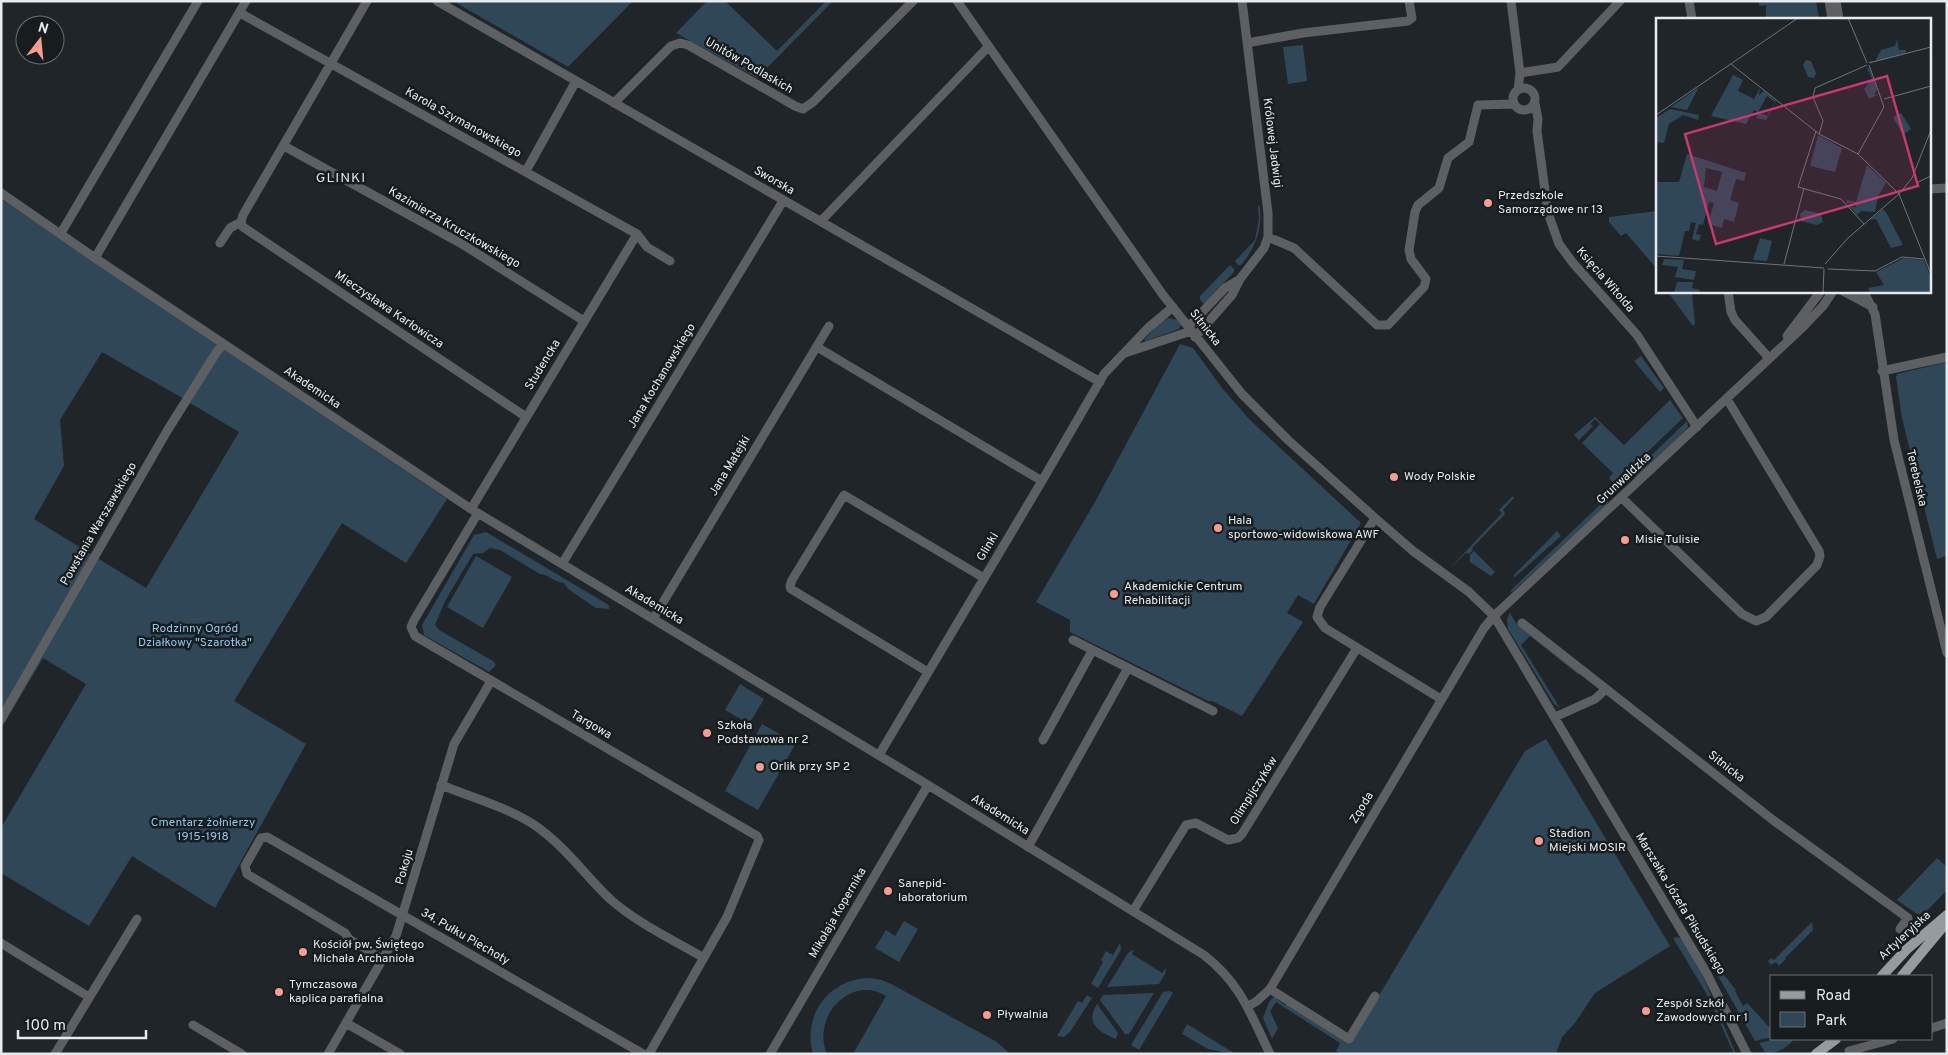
<svg xmlns="http://www.w3.org/2000/svg" width="1948" height="1055" viewBox="0 0 1948 1055" font-family="Overpass,sans-serif">
<style>
.green{fill:#304757}
.lines{fill:none;stroke-linecap:round;stroke-linejoin:round}
.minor{stroke:#5d6062;stroke-width:9}
.major{stroke:#959b9f;stroke-width:10}
.poi-dot{fill:#f59d90;stroke:#171c1f;stroke-width:2}
.labels{text-anchor:middle;dominant-baseline:central;stroke-width:5;stroke-linejoin:round;paint-order:stroke}
.street-label{font-size:12px;fill:#e7ebed;stroke:#171c1f}
.poi-label{font-size:12px;fill:#e7ebed;stroke:#171c1f;text-anchor:start}
.park-label{font-size:12px;fill:#8bc6ee;stroke:#171c1f}
.neighbourhood-label{font-size:14px;letter-spacing:1px;fill:#dee6eb;stroke:#171c1f}
.inset-road{fill:none;stroke:#707477;stroke-width:1}
.view{fill:#c83871;fill-opacity:0.15;stroke:#c83871;stroke-width:2.5}
.inset-edge{fill:none;stroke:#e7ebed;stroke-width:2.5}
</style>
<rect width="100%" height="100%" fill="#202529"/>
<path class="green" d="M453,1h180l-65,66z
M707,1h18l52,50 49,-50h7l-76,77 -81,-45z
M1759,1h57l3,18h-53v-14l-7,1z
M1303,45l4,36 -19,3 -5,-37z
M1,199l216,146 -33,54 -82,-47 -42,68 4,46 -30,53 112,69 93,-156 -49,-29 32,-55 225,151 -41,64 -64,-40 -108,178 72,43 -91,164 -83,-52 -43,70 -88,-53v-45l85,-144 -43,-26 -42,71z
M1258,205l2,2c2,23 -4,40 -19,58h-3l-3,-4 20,-21 4,-21z
M1657,211v58l-31,-36 -5,3 -12,-14v-5z
M1230,265l4,4v3l-30,32 -4,-4v-4z
M1667,291h22v3h3l3,30 -2,2z
M1168,318l10,2 3,5 -2,4 -33,12 -2,-1 13,-15z
M1180,344l13,4 29,40 28,32 111,103 -47,81 -16,-9 -11,18 16,9 -61,94 -30,-15h-4l-138,-69v-12l-34,-18 59,-100z
M1641,356l23,32 -4,4 -26,-31z
M1947,362v194l-10,3 -35,-141 -6,-41 1,-3z
M1670,400l13,18 -69,66 -5,-6 4,-5 -31,-30 18,-19 -5,-5 -5,5 3,2 -14,14 -5,-5 21,-18 29,28z
M1687,421l1,6 -3,4 -48,46 -4,-4z
M1610,495l-3,10 -95,87 -2,-1z
M1513,496l1,2 -11,12 2,4 -33,34 1,2 -4,4 -3,-1 -16,15 52,-55 -3,-3z
M1557,531l4,5 -47,42v-3z
M486,532l121,72 2,2v3l-13,-1 -28,-19 -4,-6c-11,-1 -16,-9 -24,-9l-40,-24 -10,-2 -7,5 -10,1 -28,47 -10,24 4,5 54,31 3,4 -7,7 -65,-37 -2,-10 52,-90z
M1474,551l21,21 -4,4 -21,-14v-7z
M476,556l36,21 -29,51 -36,-21z
M1510,613l6,10 62,46 1,6 -49,-39 -9,9 39,63 -6,-4 -46,-75 -1,-10z
M740,684l24,15 -15,25 -24,-14z
M762,724l34,19 -38,67 -33,-19z
M1546,739l124,207 -75,47 -20,30 -13,14 -6,17h-216l-4,-3 4,-8 -64,-41 -6,9 8,17 -6,11 -9,-21 6,-16 6,-7 2,4 8,6 5,-1 60,40 175,-293z
M1937,858l10,9v23l-26,27 -24,-17z
M904,921l14,8 -19,33 -24,-14 11,-18 9,6z
M1812,922l1,8 -28,28 1,1 -7,7 -3,-4 -5,3 -3,-4 3,-3 3,2z
M1678,937l4,2 19,33 35,82h-2l-25,-56 -36,-60z
M1120,943l1,7 -23,38 -7,-4 12,-22 -2,-2 5,-9 7,4z
M1134,949l-2,5 30,19 4,-5 -1,6 -6,10 -52,3 21,-34z
M1719,973c9,3 11,11 17,17l-1,1 8,15 4,-3 25,27v7l-17,4 -38,-67z
M869,978l13,2 11,5 104,57 13,12h-157l33,-58c-35,-22 -75,21 -59,58h-14c-11,-39 16,-75 56,-76z
M1170,991l3,2 -34,57 -8,-5 32,-53z
M1154,993l-25,41h-4l-25,-34 3,-5z
M1087,995l5,3 -22,34 -6,5 -7,-1 21,-35 4,2z
M1097,1004l21,29 -2,6c-18,-7 -31,-16 -19,-35z
M1187,1024l47,29 -1,1 -25,-5 -26,-15z
M1776,1039h18c-6,8 -18,16 -29,13l-6,-9z"/>
<g class="lines">
<path class="minor" d="M437,1l663,381
M957,1l206,294 79,99 46,46 87,78 38,33 56,41 25,24 212,356 41,82
M1511,1l9,72 -2,17
M1689,1l3,18
M1829,1l3,18
M1836,1l3,18
M240,13l397,221 10,13 23,14
M1247,43l56,-10 105,-12 4,-3 -3,-17
M1520,73l38,-6 62,-66
M1513 99a11 11 0 1 1 22 0a11 11 0 1 1-22 0Z
M614,103l57,-57 9,-3 8,2 107,61 8,3 10,-7 100,-101
M1535,103l3,16 -1,12 11,82 11,31 14,19 64,72 60,92
M284,146l178,98 122,77
M526,171l50,-90
M1929,189l18,-1
M1,193l94,65 376,251 457,276 276,170c37,29 46,58 66,99
M821,221l167,-174
M241,222l2,5 283,190
M61,233l137,-232
M1268,237l26,11 83,77h11l36,-38 2,-8 -15,-20 -2,-9 6,-38 3,-7 21,-17 9,-30 21,-16 9,-37 36,-1
M220,243l10,-15 11,-6 2,-7 124,-214
M95,258l151,-257
M1728,291l3,21 4,8 34,38
M1843,291l30,16
M1858,291l8,5 9,18 19,126 53,213
M1188,327l37,-39 15,-9
M1787,336l34,-45
M1195,337l37,-42 8,-16 24,-31 4,-11v-24l-26,-212
M817,347l225,134
M1125,353l66,-22
M1882,371l65,-14
M1622,498l120,116 14,7 10,-4 51,-52 3,-9 -1,-5 -92,-152
M471,509l166,-275
M478,513l-64,107 -3,7 4,9 342,200 2,4 -32,77 -78,137
M1375,518l-55,89 -3,10 8,11 116,71
M562,564l221,-363
M653,619l176,-293
M1522,623l251,197 135,98 -8,11
M1073,640l140,71
M928,672l-137,-83 -1,-3 2,-6 52,-85 140,83
M1555,717l40,-18 11,-10
M1,719l166,-288 49,-78 7,-9
M1043,740l49,-89
M879,755l163,-274 62,-107 44,-46 25,-21
M441,785c30,12 65,22 92,39 30,20 51,50 77,75 27,24 63,41 94,59
M1028,847l100,-179
M1133,911l53,-86 10,-2 32,17 10,-2 4,-4 115,-186
M1,943l88,54
M384,960l-35,-21 -4,-6 -98,-59 -2,-8 16,-28 6,-1 7,4 369,213
M1270,989l79,50 26,-43
M1247,1007l10,-6 13,-12 214,-361 10,-12 309,-289 20,-21 10,-15
M346,1023l54,31
M193,1025l49,29
M1932,1028l15,-5
M1849,1051l44,-12
M55,1054l82,-135
M328,1054l68,-118 58,-192 37,-63
M770,1054l158,-269"/>
<path class="major" d="M1882,976l24,-26 41,-35
M1902,976l45,-54
M1816,1054l20,-15"/>
</g>
<g class="poi-dot">
<circle cx="1488" cy="203" r="5"/>
<circle cx="1394" cy="477" r="5"/>
<circle cx="1218" cy="528" r="5"/>
<circle cx="1625" cy="540" r="5"/>
<circle cx="1114" cy="594" r="5"/>
<circle cx="707" cy="733" r="5"/>
<circle cx="760" cy="767" r="5"/>
<circle cx="1539" cy="841" r="5"/>
<circle cx="888" cy="891" r="5"/>
<circle cx="303" cy="952" r="5"/>
<circle cx="279" cy="992" r="5"/>
<circle cx="1646" cy="1011" r="5"/>
<circle cx="987" cy="1015" r="5"/>
</g>
<g class="labels">
<g class="street-label">
<text transform="translate(749 66) rotate(30)">Unitów Podlaskich</text>
<text transform="translate(463 123) rotate(29)">Karola Szymanowskiego</text>
<text transform="translate(1272 143) rotate(83)">Królowej Jadwigi</text>
<text transform="translate(774 181) rotate(30)">Sworska</text>
<text transform="translate(454 228) rotate(30)">Kazimierza Kruczkowskiego</text>
<text transform="translate(1605 280) rotate(49)">Księcia Witolda</text>
<text transform="translate(389 310) rotate(34)">Mieczysława Karłowicza</text>
<text transform="translate(1205 328) rotate(52)">Sitnicka</text>
<text transform="translate(543 365) rotate(-59)">Studencka</text>
<text transform="translate(662 376) rotate(-59)">Jana Kochanowskiego</text>
<text transform="translate(312 388) rotate(34)">Akademicka</text>
<text transform="translate(730 466) rotate(-59)">Jana Matejki</text>
<text transform="translate(1916 478) rotate(77)">Terebelska</text>
<text transform="translate(1624 479) rotate(-43)">Grunwaldzka</text>
<text transform="translate(99 524) rotate(-60)">Powstania Warszawskiego</text>
<text transform="translate(988 547) rotate(-59)">Glinki</text>
<text transform="translate(654 605) rotate(31)">Akademicka</text>
<text transform="translate(591 725) rotate(30)">Targowa</text>
<text transform="translate(1726 767) rotate(38)">Sitnicka</text>
<text transform="translate(1254 791) rotate(-58)">Olimpijczyków</text>
<text transform="translate(1362 808) rotate(-59)">Zgoda</text>
<text transform="translate(1000 815) rotate(32)">Akademicka</text>
<text transform="translate(405 867) rotate(-74)">Pokoju</text>
<text transform="translate(1680 904) rotate(59)">Marszałka Józefa Piłsudskiego</text>
<text transform="translate(838 913) rotate(-60)">Mikołaja Kopernika</text>
<text transform="translate(1905 936) rotate(-43)">Artyleryjska</text>
<text transform="translate(465 937) rotate(30)">34. Pułku Piechoty</text>
</g>
<g class="poi-label">
<text x="1498" y="196">Przedszkole<tspan x="1498" dy="14">Samorządowe nr 13</tspan></text>
<text x="1404" y="477">Wody Polskie</text>
<text x="1228" y="521">Hala<tspan x="1228" dy="14">sportowo-widowiskowa AWF</tspan></text>
<text x="1635" y="540">Misie Tulisie</text>
<text x="1124" y="587">Akademickie Centrum<tspan x="1124" dy="14">Rehabilitacji</tspan></text>
<text x="717" y="726">Szkoła<tspan x="717" dy="14">Podstawowa nr 2</tspan></text>
<text x="770" y="767">Orlik przy SP 2</text>
<text x="1549" y="834">Stadion<tspan x="1549" dy="14">Miejski MOSIR</tspan></text>
<text x="898" y="884">Sanepid-<tspan x="898" dy="14">laboratorium</tspan></text>
<text x="313" y="945">Kościół pw. Świętego<tspan x="313" dy="14">Michała Archanioła</tspan></text>
<text x="289" y="985">Tymczasowa<tspan x="289" dy="14">kaplica parafialna</tspan></text>
<text x="1656" y="1004">Zespół Szkół<tspan x="1656" dy="14">Zawodowych nr 1</tspan></text>
<text x="997" y="1015">Pływalnia</text>
</g>
<g class="park-label">
<text x="195" y="629">Rodzinny Ogród<tspan x="195" dy="14">Działkowy "Szarotka"</tspan></text>
<text x="203" y="823">Cmentarz żołnierzy<tspan x="203" dy="14">1915-1918</tspan></text>
</g>
<g class="neighbourhood-label">
<text x="341" y="178">GLINKI</text>
</g>
</g>
<g transform="translate(1656 18)">
<rect width="275" height="275" fill="#202529"/>
<path d="M241,21l2,11h7v3l-28,8 -7,1 -3,-1h7l6,-11 14,-4zM150,42l5,1 5,12 -2,5 -6,-1 -5,-12zM211,50h2l8,21 -3,6 5,-1 -10,5 -5,-10 8,-10zM77,57l10,5 -5,11 16,8 6,-11 -1,7 5,-4 12,10 -10,19 -10,-2 3,-5 -5,-3 -8,14 -35,-8zM111,78l8,6 -8,14 -9,-4zM43,69l-12,23 -16,-3zM14,91l29,6 -1,5 -15,-5 -14,9 -5,19 -8,-1v-24zM245,95l10,16 -8,6 -10,-18zM162,117l24,13 -7,24 -25,-6zM31,136l59,19 -2,8 -8,-2 -6,21 9,3 -5,19 -10,-3 -2,9 -14,-4 6,-21 -5,-1 -6,23 -4,-1 -3,10 5,1 -2,6 -7,-2 4,-16 -5,-1 -2,9h-4l-6,25 -23,-2v-72h23zM50,150l16,4 -5,19 -13,-4zM211,147l19,18 -8,13 -3,16 -14,-1 -4,4 -7,-8h6l-1,-4h-9l1,-3 9,2zM227,191l4,5 16,31 -12,3 -15,-29 -6,1zM149,192l16,4 2,8 -6,3 -16,-4 -1,-7zM104,220l12,3 -5,20 -14,-1zM248,240l20,2 7,18v15h-61l-2,-5 16,-3 -8,-13zM8,241l20,1 -2,9 14,2 -2,9 -19,-3 3,-10 -16,-2zM21,264h16l-1,6 8,2 -1,3h-25z" fill="#304757" fill-rule="evenodd"/>
<path class="inset-road" d="M192,0l19,45M213,45l62,-16M75,46l88,70 39,20 41,40 -51,44 -23,26M228,81l47,-13M0,97l142,-97M160,113l-18,56 43,12 23,25M163,116l4,-13 -10,-24 2,-9 52,-23M202,136l26,-47 -15,-42M260,165l15,-7M243,176l32,80M243,176l13,-16 19,-48M0,238l168,12M128,246l20,-76M172,251l47,2 27,-14 22,2M167,275l1,-24"/>
<path class="view" d="M231,58l31,110 -202,58 -31,-110z"/>
<rect width="275" height="275" class="inset-edge"/>
</g>
<rect width="1948" height="1055" fill="none" stroke="#e7ebed" stroke-width="5"/>
<rect x="1770" y="975" width="162" height="65" fill="#171c1f" stroke="#6a6f71"/>
<rect x="1780" y="991" width="25" height="8" fill="#959b9f" stroke="#6a6f71"/>
<text x="1816" y="1000" font-size="15" fill="#e7ebed">Road</text>
<rect x="1780" y="1012" width="25" height="15" fill="#304757" stroke="#6a6f71"/>
<text x="1816" y="1025" font-size="15" fill="#e7ebed">Park</text>
<g transform="translate(40 40) rotate(16)"><circle r="24" fill="#171c1f" stroke="#6a6f71"/>
<path d="M0-4L9 19L0 12L-9 19Z" fill="#f59d90"/>
<text y="-8" font-size="14" font-weight="bold" text-anchor="middle" fill="#e7ebed">N</text>
</g>
<path d="M18 1030v8h128v-8" fill="none" stroke="#e7ebed" stroke-width="2.5"/>
<text x="25" y="1030" font-size="15" fill="#e7ebed" stroke="#171c1f" stroke-width="4" paint-order="stroke">100 m</text>
</svg>
